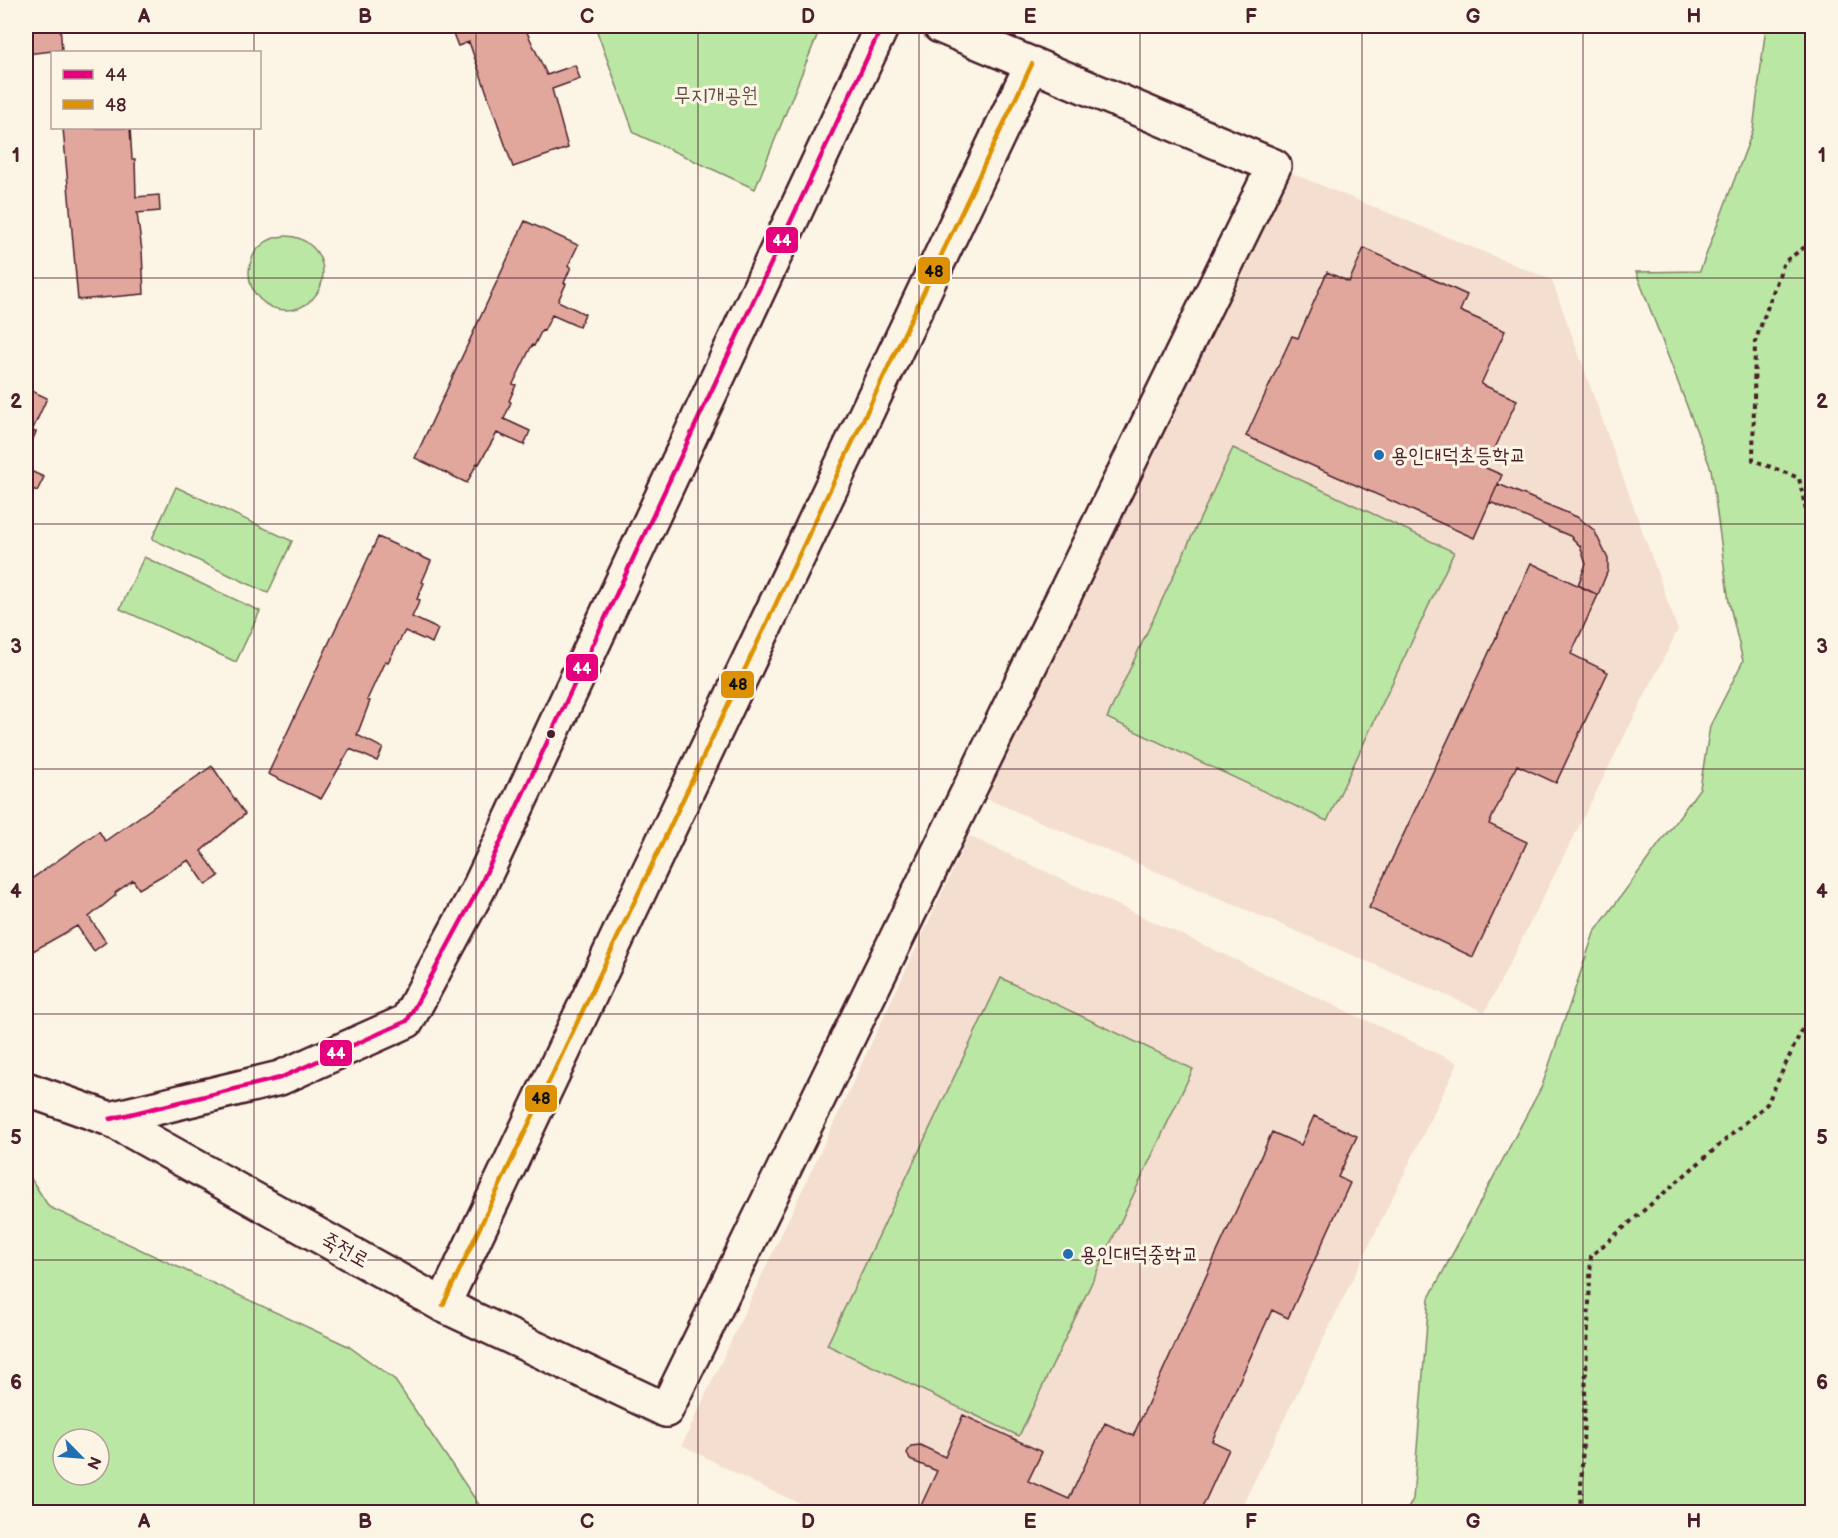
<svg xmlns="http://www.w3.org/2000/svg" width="1838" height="1538" viewBox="0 0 1838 1538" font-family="'Balsamiq Sans','Poor Story',sans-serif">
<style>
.built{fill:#f4decf}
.green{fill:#bae7a4;stroke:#828368;stroke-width:1.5;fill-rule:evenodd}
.building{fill:#e1a79d;stroke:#4a1f2b;stroke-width:1.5}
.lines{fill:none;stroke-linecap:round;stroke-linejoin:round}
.street-casing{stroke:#4a1f2b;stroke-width:38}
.secondary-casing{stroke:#4a1f2b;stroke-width:38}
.path{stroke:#4a1f2b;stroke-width:4;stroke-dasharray:4.5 4.5;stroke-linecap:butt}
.street{stroke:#fcf5e5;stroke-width:33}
.secondary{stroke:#fcf5e5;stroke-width:33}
.bus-1-casing{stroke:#fcf5e5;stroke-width:9}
.bus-2-casing{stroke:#fcf5e5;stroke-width:9}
.bus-1{stroke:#e5007d;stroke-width:4.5}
.bus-2{stroke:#dd9206;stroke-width:4.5}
.grid{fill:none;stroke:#4a1f2b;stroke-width:1.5;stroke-opacity:0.55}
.poi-dot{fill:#1f6fb2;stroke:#fcf5e5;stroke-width:2}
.bus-dot{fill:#4a1f2b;stroke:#fcf5e5;stroke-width:2}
.labels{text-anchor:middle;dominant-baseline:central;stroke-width:6;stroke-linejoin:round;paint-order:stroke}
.park-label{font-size:21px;fill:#665149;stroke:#fcf5e5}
.poi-label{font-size:21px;fill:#4a1f2b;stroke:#fcf5e5;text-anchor:start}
.street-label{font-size:21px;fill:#4a1f2b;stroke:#fcf5e5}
.line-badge{stroke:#fcf5e5;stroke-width:2}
.badge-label{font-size:16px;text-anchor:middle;font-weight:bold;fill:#fff}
.pale-badge-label{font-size:16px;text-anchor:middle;font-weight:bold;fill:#111}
.neatline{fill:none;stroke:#4a1f2b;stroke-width:2}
.grid-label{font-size:20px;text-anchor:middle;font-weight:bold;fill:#4a1f2b}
</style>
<rect width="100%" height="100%" fill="#fcf5e5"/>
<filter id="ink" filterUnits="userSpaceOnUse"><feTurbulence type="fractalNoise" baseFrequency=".0167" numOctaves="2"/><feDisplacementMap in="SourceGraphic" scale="12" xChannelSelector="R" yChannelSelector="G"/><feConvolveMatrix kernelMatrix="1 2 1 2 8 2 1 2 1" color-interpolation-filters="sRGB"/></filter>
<g filter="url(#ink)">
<path class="built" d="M1274,166l278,114 126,350 -193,382 -498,-213z
M969,836l489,227 -219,449h-419l-66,-29 -72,-38z"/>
<path class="green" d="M595,26h226l-66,163 -121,-56z
M1766,26h46v1486h-406l7,-13 16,-201 113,-212 52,-153 106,-145 10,-62 33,-65 -14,-59 -18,-133 -75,-197 64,-1 53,-141z
M249 273a37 37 0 1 1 74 0a37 37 0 1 1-74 0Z
M1233,448l221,104 -127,269 -220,-103z
M176,487l116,54 -24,52 -116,-54z
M144,557l116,54 -24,51 -116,-53z
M1001,978l192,91 -174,367 -192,-91z
M26,1171l23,36 299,139 46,33 90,133h-458zM63,1439h36v36h-36z"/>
<path class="building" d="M26,26h34l2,24 -36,4z
M450,26h74l23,49 28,-10 5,14 -28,10 16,59 -55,19 -44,-125 -11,4z
M63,128h67l2,31h3l1,38 23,-2 1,16 -23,2 5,38 2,43 -66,6z
M525,221l53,24 -10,21 3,1 -7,16 2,1 -8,17 27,13 -6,13 -27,-12 -8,16 -2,-1 -8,16 -2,-1 -19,39 3,1 -7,16 2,1 -7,17 26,12 -6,14 -27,-12 -18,31 -2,-1 -10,20 -52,-25z
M1364,248l103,47 -7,16 45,20 -24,53 36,16 -31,68 16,7 -28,63 -228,-102 46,-100 6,2 29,-66 22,10z
M26,388l21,10 -15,33 4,1 -6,14 -4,-2z
M26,469l18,8 -7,14 -11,-5z
M1498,484l79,33 17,13 14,29v11l-10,25 -20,-10 8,-21 -6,-18 -10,-10 -80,-34z
M378,537l53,24 -9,21 2,1 -7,16 3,1 -8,17 26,12 -6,14 -27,-12 -17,31 -3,-1 -18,39 3,1 -13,34 26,13 -6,13 -27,-12 -29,50 -53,-25z
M1531,563l67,32 -27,59 37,18 -52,111 -39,-18 -28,59 38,18 -54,115 -104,-49z
M212,766l33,48 -44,37 18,25 -13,9 -17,-25 -50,29 -6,-9 -18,13 1,2 -27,22 17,25 -12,9 -17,-25 -51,29v-72l73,-52 6,10z
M1314,1116l43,20 -19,41 12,6 -62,135 -16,-8 -60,131 17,8 -29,63h-282l19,-41 -27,-11 -3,-7 4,-7 9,-1 25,12 18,-42 79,37 -14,29 41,18 36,-76 28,13 139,-304 29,13z"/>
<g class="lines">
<g class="street-casing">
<path id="street" d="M443,1305l589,-1241
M666,1410l608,-1244 -334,-140"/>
</g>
<g class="secondary-casing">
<path id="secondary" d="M26,1089l84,30 333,186 223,105
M110,1119l170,-41 127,-57 71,-131 404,-864"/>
</g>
<path class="path" d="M1812,242l-28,20 -29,80 -2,118 46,18 13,61
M1580,1512l11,-256 176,-152 45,-96"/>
<use href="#street" class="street"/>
<use href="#secondary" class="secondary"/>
<g class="bus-1-casing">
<path id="bus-1" d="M110,1119l170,-41 127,-57 71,-131 404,-864"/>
</g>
<g class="bus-2-casing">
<path id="bus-2" d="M443,1305l589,-1241"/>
</g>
<use href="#bus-1" class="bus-1"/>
<use href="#bus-2" class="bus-2"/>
</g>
</g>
<path class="grid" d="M254,26v26M476,26v1486M698,26v1486M919,26v1486M1140,26v1486M1362,26v1486M1583,26v1486M254,128v1384M26,278h1786M26,524h1786M26,769h1786M26,1014h1786M26,1260h1786"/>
<g class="poi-dot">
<circle cx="1379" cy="455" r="6"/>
<circle cx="1068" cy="1254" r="6"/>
</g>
<circle class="bus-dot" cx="551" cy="734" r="5"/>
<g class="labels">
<g class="park-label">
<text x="716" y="95">무지개공원</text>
</g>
<g class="poi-label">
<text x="1391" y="455">용인대덕초등학교</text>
<text x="1080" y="1254">용인대덕중학교</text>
</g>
<g class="street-label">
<text transform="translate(345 1250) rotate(29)">죽전로</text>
</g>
</g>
<g class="line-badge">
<rect x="765" y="226" width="34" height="28" rx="6" fill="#e5007d"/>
<rect x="917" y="256" width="34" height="29" rx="6" fill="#dd9206"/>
<rect x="565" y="653" width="34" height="29" rx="6" fill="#e5007d"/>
<rect x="720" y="670" width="35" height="29" rx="6" fill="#dd9206"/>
<rect x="319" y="1039" width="34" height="28" rx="6" fill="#e5007d"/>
<rect x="524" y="1084" width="34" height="29" rx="6" fill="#dd9206"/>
</g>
<g class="badge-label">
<text x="782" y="246">44</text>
<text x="582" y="674">44</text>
<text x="336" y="1059">44</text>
</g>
<g class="pale-badge-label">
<text x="934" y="277">48</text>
<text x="738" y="690">48</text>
<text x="541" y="1104">48</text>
</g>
<rect width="1838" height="1538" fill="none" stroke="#fcf5e5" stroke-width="66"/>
<rect x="51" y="51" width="210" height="78" fill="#fcf5e5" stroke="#b59f9b" stroke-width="1.5"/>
<rect x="63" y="70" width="30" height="9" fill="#e5007d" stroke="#b59f9b" stroke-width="1.5"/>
<text x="105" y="81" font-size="18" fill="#4a1f2b">44</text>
<rect x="63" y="100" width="30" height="9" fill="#dd9206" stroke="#b59f9b" stroke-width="1.5"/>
<text x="105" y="111" font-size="18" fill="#4a1f2b">48</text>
<g transform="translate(81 1457) rotate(115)"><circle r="28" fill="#fcf5e5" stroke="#b59f9b" stroke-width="1.5"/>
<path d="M0-4.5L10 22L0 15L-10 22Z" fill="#1f6fb2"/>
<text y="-9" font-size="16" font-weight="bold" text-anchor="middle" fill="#4a1f2b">N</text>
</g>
<rect x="33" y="33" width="1772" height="1472" class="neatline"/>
<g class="grid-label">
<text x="144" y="23">A</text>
<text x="365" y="23">B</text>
<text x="587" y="23">C</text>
<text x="808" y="23">D</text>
<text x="1030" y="23">E</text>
<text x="1251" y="23">F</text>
<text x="1473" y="23">G</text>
<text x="1694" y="23">H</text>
<text x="16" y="162">1</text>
<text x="1822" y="162">1</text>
<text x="16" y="408">2</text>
<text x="1822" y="408">2</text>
<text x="16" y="653">3</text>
<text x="1822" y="653">3</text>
<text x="16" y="898">4</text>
<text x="1822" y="898">4</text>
<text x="16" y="1144">5</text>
<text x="1822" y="1144">5</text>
<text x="16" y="1389">6</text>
<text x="1822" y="1389">6</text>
<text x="144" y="1528">A</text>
<text x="365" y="1528">B</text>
<text x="587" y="1528">C</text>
<text x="808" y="1528">D</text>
<text x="1030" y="1528">E</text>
<text x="1251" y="1528">F</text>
<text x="1473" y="1528">G</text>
<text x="1694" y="1528">H</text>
</g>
</svg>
